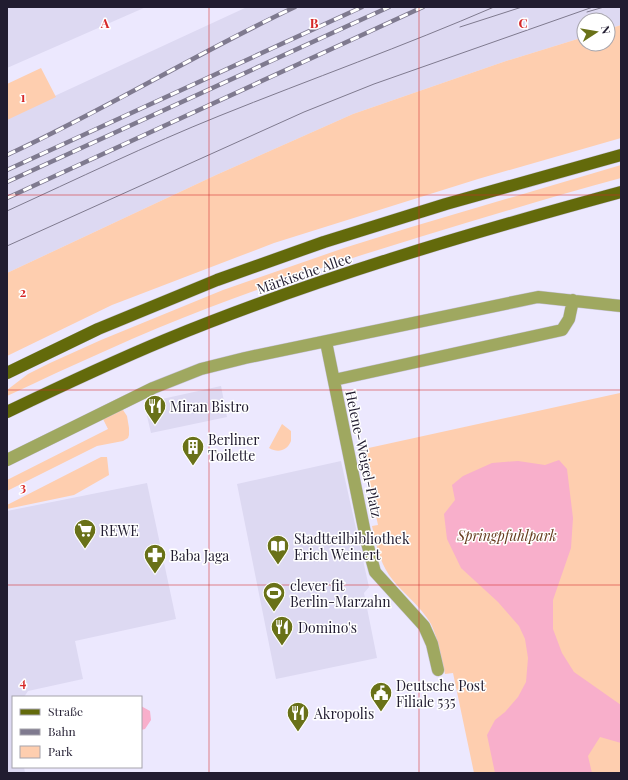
<svg xmlns="http://www.w3.org/2000/svg" width="628" height="780" viewBox="0 0 628 780" font-family="'Playfair Display',serif">
<style>
.built{fill:#ddd9f2}
.green{fill:#feceaf}
.water{fill:#f8afcb}
.lines{fill:none;stroke-linecap:round;stroke-linejoin:round}
.street-casing{stroke:#c7c3d9;stroke-width:13}
.primary-casing{stroke:#c7c3d9;stroke-width:13}
.street{stroke:#9fa860;stroke-width:12}
.primary{stroke:#636a0b;stroke-width:12}
.tram{stroke:#7f7a8f;stroke-width:1}
.rail-casing{stroke:#7f7a8f;stroke-width:4.5}
.rail{stroke:#fff;stroke-width:3;stroke-dasharray:9;stroke-linecap:butt}
.grid{fill:none;stroke:#d62828;stroke-width:1;stroke-opacity:0.55}
.labels{text-anchor:middle;dominant-baseline:central;stroke-width:3;stroke-linejoin:round;paint-order:stroke}
.street-label{font-size:14px;fill:#211c30;stroke:#fff}
.poi-label{font-size:14px;fill:#211c30;stroke:#fff;text-anchor:start}
.park-label{font-size:14px;font-style:italic;fill:#653b1d;stroke:#fff}
.grid-label{font-size:13px;text-anchor:middle;font-weight:bold;fill:#d62828;stroke:#fff;stroke-width:3;stroke-linejoin:round;paint-order:stroke}
</style>
<rect width="100%" height="100%" fill="#ece8fe"/>
<path class="built" d="M7,7h139l-139,61z
M247,7h374v18l-13,4v-9h-24v17l-78,24 -153,53 -137,61 -209,98v-155z
M221,386l6,31 -76,16 -7,-30z
M341,461l28,126 -5,6 13,65 -101,21 -39,-195z
M147,483l29,136 -101,22 8,38 -55,12 -4,6h-11v70h11l1,6h-18v-262z"/>
<path class="green" d="M621,25v113l-143,41 -204,64 -162,62 -105,51v-83l209,-98 137,-61 153,-53 78,-24v7h24v-15z
M41,68l15,29 -49,23v-36z
M621,165v13c-66,18 -132,38 -198,58 -72,22 -144,45 -215,72 -68,26 -135,57 -201,88v-6l21,-16 22,-11 51,-23 122,-50 121,-42 64,-20z
M620,393l1,7v373h-147l-21,-100 -8,1c-4,-17 -7,-35 -14,-50 -10,-18 -31,-33 -42,-49 -10,-15 -13,-32 -17,-49l6,-1 -13,-63 -1,-13z
M120,410h3l4,6 2,12v7l-1,3 -5,3 -26,5 -90,45v-11l101,-51 -5,-10z
M282,424l9,7v10c-4,10 -13,12 -22,7z
M101,457h6l2,18 -35,20 -67,14v-4z"/>
<path class="water" d="M559,460l8,9 6,49 -2,30 -18,52v29l9,24 12,19 47,33v38l-21,-6 -12,19 4,17h-97l-8,-38 8,-15 10,-8 13,-15 8,-15 2,-24 -3,-19 -6,-13 -21,-24 -37,-34 -14,-29 -3,-25 11,-14 -3,-15 11,-9 29,-13 26,-2 27,4z
M141,706l9,5 1,9 -6,9 -4,1z"/>
<g class="lines">
<g class="street-casing">
<path id="street" d="M326,342l41,201 8,29 49,54 8,18 6,26
M334,380l228,-50 7,-11 4,-19
M7,460l146,-72 48,-19 44,-11 293,-61 83,9"/>
</g>
<g class="primary-casing">
<path id="primary" d="M7,373l91,-44 119,-49 107,-38 122,-38 175,-49
M7,412c52,-25 105,-50 158,-72 148,-61 302,-106 456,-148"/>
</g>
<use href="#street" class="street"/>
<use href="#primary" class="primary"/>
<path class="tram" d="M587,12l17,-5
M460,27l62,-20
M7,211c70,-32 140,-66 212,-95 92,-37 185,-70 275,-109
M7,246l297,-134 70,-28 219,-77"/>
<g class="rail-casing">
<path id="rail" d="M7,155c98,-45 190,-102 288,-148
M7,170l355,-163
M7,182l382,-175
M7,198l416,-191"/>
</g>
<use href="#rail" class="rail"/>
</g>
<path class="grid" d="M209,7v766M419,7v766M7,195h614M7,390h614M7,585h614"/>
<defs>
<g id="restaurant-pin" transform="scale(1.15)"><path d="M0 17L-7.5 6A9.5 9.5 0 1 1 7.5 6Z" fill="#697118" stroke="#fff"/><path d="M-5-6h1v4h1v-4h1v4h1v-4h1v5L-1.5 .5V6h-2V.5L-5-1ZM5-6V6H3V1.5H1.5Q1.5-4 5-6Z" fill="#fff"/></g>
<g id="building-pin" transform="scale(1.15)"><path d="M0 17L-7.5 6A9.5 9.5 0 1 1 7.5 6Z" fill="#697118" stroke="#fff"/><path d="M-4-6H4V6H1V3H-1V6H-4ZM-2.5-4.3h1.7v1.8h-1.7ZM.8-4.3h1.7v1.8H.8ZM-2.5-1h1.7V.8h-1.7ZM.8-1h1.7V.8H.8Z" fill="#fff"/></g>
<g id="supermarket-pin" transform="scale(1.15)"><path d="M0 17L-7.5 6A9.5 9.5 0 1 1 7.5 6Z" fill="#697118" stroke="#fff"/><path d="M-6-5.5h2.5l.6 2H6L4.5 2H-2.5L-4.4-4H-6ZM-1.5 3.2a1.3 1.3 0 1 0 .1 0ZM3 3.2a1.3 1.3 0 1 0 .1 0Z" fill="#fff"/></g>
<g id="library-pin" transform="scale(1.15)"><path d="M0 17L-7.5 6A9.5 9.5 0 1 1 7.5 6Z" fill="#697118" stroke="#fff"/><path d="M-6-4Q-3-5.5-.7-3.5V5Q-3 3-6 4ZM6-4Q3-5.5 .7-3.5V5Q3 3 6 4Z" fill="#fff"/></g>
<g id="pharmacy-pin" transform="scale(1.15)"><path d="M0 17L-7.5 6A9.5 9.5 0 1 1 7.5 6Z" fill="#697118" stroke="#fff"/><path d="M-2-6h4v4h4v4h-4v4h-4v-4h-4v-4h4Z" fill="#fff"/></g>
<g id="stadium-pin" transform="scale(1.15)"><path d="M0 17L-7.5 6A9.5 9.5 0 1 1 7.5 6Z" fill="#697118" stroke="#fff"/><path d="M0-5a6.5 5 0 1 0 0 10a6.5 5 0 1 0 0-10ZM-3.5-1.8h7v3.6h-7Z" fill="#fff"/></g>
<g id="civic-pin" transform="scale(1.15)"><path d="M0 17L-7.5 6A9.5 9.5 0 1 1 7.5 6Z" fill="#697118" stroke="#fff"/><path d="M-.6-6.5H3V-4.5H.6V-3L4-1V1h2V6H-6V1h2V-1L-.6-3ZM-1.2 2.5V6h2.4V2.5Z" fill="#fff"/></g>
</defs>
<g fill-rule="evenodd">
<use href="#restaurant-pin" x="155" y="406"/>
<use href="#building-pin" x="193" y="447"/>
<use href="#supermarket-pin" x="85" y="530"/>
<use href="#library-pin" x="278" y="546"/>
<use href="#pharmacy-pin" x="155" y="555"/>
<use href="#stadium-pin" x="274" y="593"/>
<use href="#restaurant-pin" x="282" y="627"/>
<use href="#civic-pin" x="381" y="693"/>
<use href="#restaurant-pin" x="298" y="713"/>
</g>
<g class="labels">
<g class="street-label">
<text transform="translate(304 273) rotate(-19)">Märkische Allee</text>
<text transform="translate(364 454) rotate(78)">Helene-Weigel-Platz</text>
</g>
<g class="poi-label">
<text x="170" y="406">Miran Bistro</text>
<text x="208" y="439">Berliner<tspan x="208" dy="16">Toilette</tspan></text>
<text x="100" y="530">REWE</text>
<text x="294" y="538">Stadtteilbibliothek<tspan x="294" dy="16">Erich Weinert</tspan></text>
<text x="170" y="555">Baba Jaga</text>
<text x="290" y="585">clever fit<tspan x="290" dy="16">Berlin-Marzahn</tspan></text>
<text x="298" y="627">Domino's</text>
<text x="396" y="685">Deutsche Post<tspan x="396" dy="16">Filiale 535</tspan></text>
<text x="314" y="713">Akropolis</text>
</g>
<g class="park-label">
<text x="507" y="535">Springpfuhlpark</text>
</g>
</g>
<g class="grid-label">
<text x="105" y="28">A</text>
<text x="314" y="28">B</text>
<text x="523" y="28">C</text>
<text x="23" y="102">1</text>
<text x="23" y="297">2</text>
<text x="23" y="492">3</text>
<text x="23" y="687">4</text>
</g>
<rect width="628" height="780" fill="none" stroke="#211c30" stroke-width="16"/>
<rect x="12" y="696" width="130" height="72" fill="#ffffff" stroke="#a6a4ac"/>
<rect x="20" y="709" width="20" height="6" fill="#636a0b" stroke="#a6a4ac"/>
<text x="48" y="716" font-size="12" fill="#211c30">Straße</text>
<rect x="20" y="729" width="20" height="6" fill="#7f7a8f" stroke="#a6a4ac"/>
<text x="48" y="736" font-size="12" fill="#211c30">Bahn</text>
<rect x="20" y="746" width="20" height="12" fill="#feceaf" stroke="#a6a4ac"/>
<text x="48" y="756" font-size="12" fill="#211c30">Park</text>
<g transform="translate(596 32) rotate(78)"><circle r="19" fill="#ffffff" stroke="#a6a4ac"/>
<path d="M0-3L7 15L0 10L-7 15Z" fill="#697118"/>
<text y="-6" font-size="11" font-weight="bold" text-anchor="middle" fill="#211c30">N</text>
</g>
</svg>
